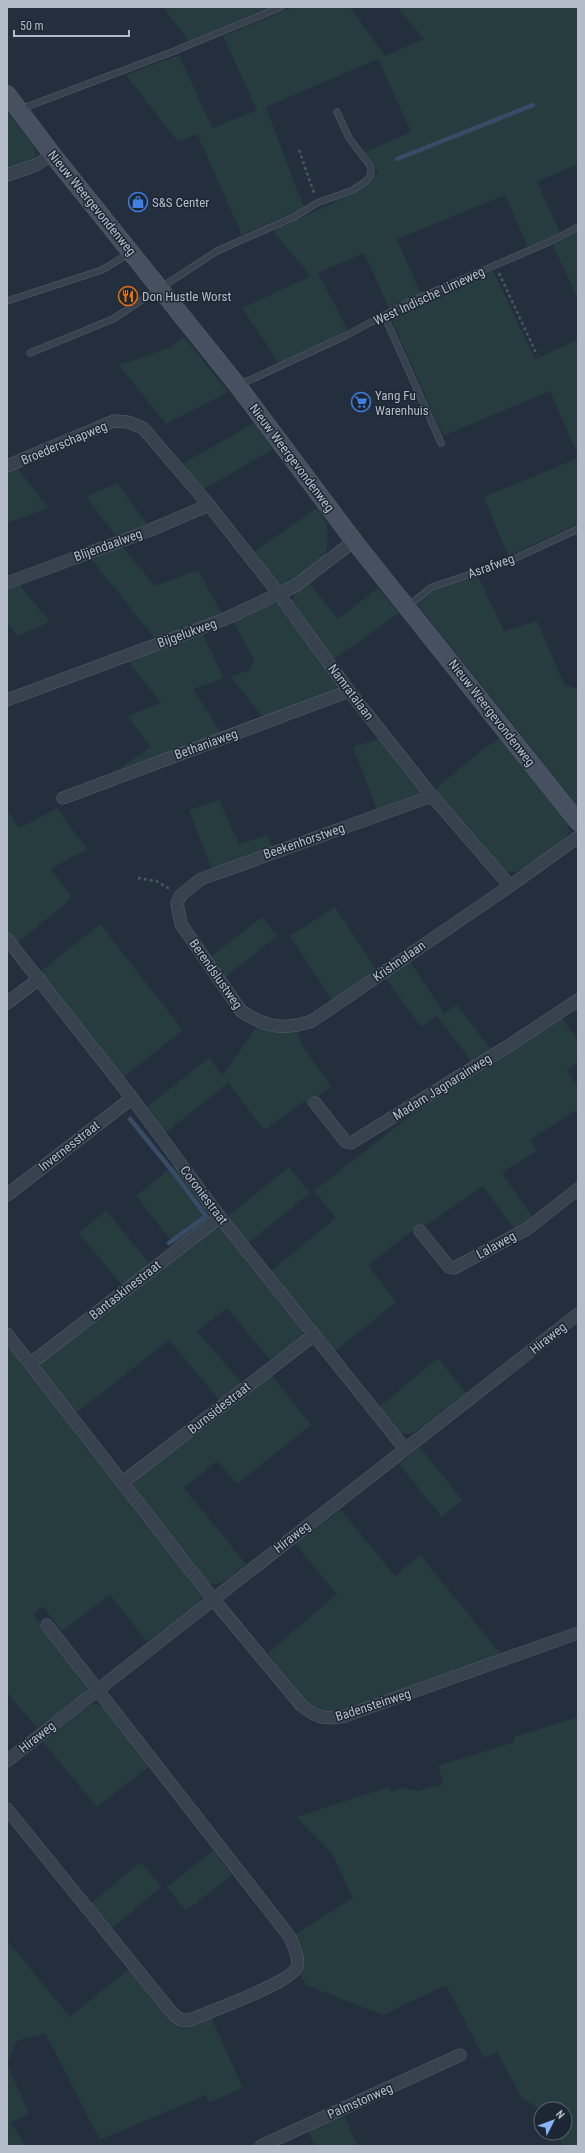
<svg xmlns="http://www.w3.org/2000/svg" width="585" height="2153" viewBox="0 0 585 2153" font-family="'Roboto Condensed',sans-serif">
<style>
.green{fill:#263c3f}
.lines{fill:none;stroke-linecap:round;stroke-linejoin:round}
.stream{stroke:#394c67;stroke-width:4.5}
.lane-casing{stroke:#565f6c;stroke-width:7}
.street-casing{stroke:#565f6c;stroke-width:13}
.secondary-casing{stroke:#565f6c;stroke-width:18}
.path{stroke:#44595c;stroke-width:2.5;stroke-dasharray:3 3;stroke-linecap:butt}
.lane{stroke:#38414e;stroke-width:6}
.street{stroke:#38414e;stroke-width:12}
.secondary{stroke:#465061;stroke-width:17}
.labels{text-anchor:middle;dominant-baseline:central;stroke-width:3;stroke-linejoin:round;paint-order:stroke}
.poi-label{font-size:13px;fill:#b4bcc9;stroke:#1d2633;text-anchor:start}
.street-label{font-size:13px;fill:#b4bcc9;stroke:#1d2633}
</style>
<rect width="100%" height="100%" fill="#242f3e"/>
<path class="green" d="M163,7h107l-81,34z
M293,7h57l35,49 39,-17 -27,-32h181v157l-41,18 23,51 -32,14 -23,-52 -108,44 24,55 -32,14 -25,-55 -46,20 30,57 -69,33 -37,-55 69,-32 -38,-45 90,-42 15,-17 -13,-20 46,-20 -33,-73 -112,48 38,101 -62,27 -45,-101 -19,8 -52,-67 53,-20 33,73 45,-18 -34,-74z
M7,110l29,39 -1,9 -2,3 -26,10z
M578,231v65l-1,1 -25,-54z
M493,271l42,88 43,-19v116l-28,-65 -107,45 -52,-118 3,-5 7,-5z
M184,337l44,55 -62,32 -47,-59 50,-17z
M254,423l19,26 -72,42 -21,-26z
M578,458v66l-70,32 -24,-59z
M16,466l32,42 -41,15v-53z
M117,483l32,43 -31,13 -32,-42z
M317,508c13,14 12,30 8,49 -10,8 -37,35 -49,25 -9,-7 -16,-20 -24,-29z
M120,544l35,42 43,-16 25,46 -66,25 -68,-85z
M478,576l26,55 33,-10 27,63 14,5v118l-161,-203 19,-15z
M308,581l30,38 40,-31 21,25 -66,47 -41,-59 3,-10z
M18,583l32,39 -33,14 -10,-13v-36z
M276,603l4,1 58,80 -3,7 -71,28 -33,-42 18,-7 5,-10 -21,-39z
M202,632l22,46 -31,11 29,45 -90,33 -12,1 31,-21 -24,-31 34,-13 -34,-43z
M381,738l40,52 -4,6 -40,14 -24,-63z
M500,738l65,80 4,13c-8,17 -48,49 -68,39l-67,-80 48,-40z
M219,800l20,44 28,-9 5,13 -60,22 -23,-60z
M57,808l30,41 -36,20 21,29 -56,46 -9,-11v-123l12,18z
M335,907l43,65 -45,30 -43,-66z
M262,917l15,19 -53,42 -15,-20z
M100,924l83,106 -62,49 -82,-106z
M409,960l35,53 13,-8 35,46 -20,11 -35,-46 -16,11 -37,-51z
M562,1017l16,24v21l-11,8 11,17v27l-3,-3 -45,29 7,10 -35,23 31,45 -18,12 -32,-44 -56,39h-7l-52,40 28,37 -62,50 -63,-81 65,-53 -22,-27 107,-84z
M258,1025l39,5 6,17 28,39 -24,19 -2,-4 -41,29 -36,-47 -64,51 -20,-25 65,-51 14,17z
M176,1164l37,52 -38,30 -39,-50z
M289,1167l21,26 -62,50 -21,-26z
M106,1210l45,56 -27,22 -45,-55z
M217,1228h5l79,98 2,9 -5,9 -25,19 -46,-55 -30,23 46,54 -22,17 -52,-62 -94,74 -36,-46v-5l173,-134z
M7,1340l194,251v7l-3,5 -51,39 -37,-47 -48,36 -19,-24 -10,7 48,62 6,11 -2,5 -48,36 -30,-36z
M438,1358l28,35 -51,39c-18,8 -27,-11 -37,-24z
M270,1373l41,52 -74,59 -20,-23 -33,27 62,76c-11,8 -26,27 -41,18l-72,-95 2,-8z
M420,1447l42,53 -20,17 -43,-53z
M341,1510l54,66 25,-21 81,99 -154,55c-15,3 -26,4 -39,-5l-40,-51 69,-59 -42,-50z
M96,1703l17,14 38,48 -54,42 -54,-65 47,-37z
M578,1717v429h-15l-7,-13h9v-24l-24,1 -19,-12 -25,-46 -13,6 -38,-73 -63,30 -77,-30 -7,-13 -5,-37 59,-37 -21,-44 -36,-37 93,-30 2,5 11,-4 16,3 25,-7 -5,-18 76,-24v-5z
M213,1851l19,24 -46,36 -19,-24z
M141,1862l20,25 -51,43 -21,-25z
M7,1940l63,77 60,-49 38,51 10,5 33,-7 32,71 -34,15 -3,-8 -106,45 -55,-107 -28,8 -10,23z
M7,2064l22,49 -18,10 15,23h-19z
M343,2114l15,32h-43l-8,-16z"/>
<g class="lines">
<path class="stream" d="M397,159l136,-54
M130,1119l44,54 32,43 -37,27"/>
<g class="lane-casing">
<path id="lane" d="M21,109l151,-57 109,-45
M7,301l95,-31 28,-17
M384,315l57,128
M30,353l83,-34 104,-68 77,-34 23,-14 36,-13 12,-8 6,-7v-8l-22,-29 -12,-26
M239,385l106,-49 62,-33 142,-61 29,-15
M408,606l24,-19 75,-25 71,-33"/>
</g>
<g class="street-casing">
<path id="street" d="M7,175l29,-10 16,-11
M7,466l107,-45 14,1 15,6 66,77 70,89 70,97 83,105 78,90 68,-49
M7,583l141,-52 61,-26
M7,700l218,-81 70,-33 59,-45
M432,796l-231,83 -20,16 -4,8 4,21 60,87c26,17 43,19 71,10l198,-135
M63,798l286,-107
M7,939l125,159 88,119 185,232
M7,1003l32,-24
M315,1103l31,39 5,1 162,-100 65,-43
M7,1195l125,-97
M420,1231l29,36 5,1 73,-39 51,-40
M7,1334l206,265 88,106c16,13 23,15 44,11l233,-83
M30,1364l190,-147
M123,1482l191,-147
M7,1761l571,-447
M7,1809l166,205 8,6h9c18,-8 101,-37 107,-53 3,-9 -4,-21 -7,-30l-243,-312
M261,2146l199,-91"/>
</g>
<g class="secondary-casing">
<path id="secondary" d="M7,94l45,60 186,232 116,155 224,281"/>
</g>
<path class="path" d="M299,150l15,43
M499,273l38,82
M138,878l18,3 14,8"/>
<use href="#lane" class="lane"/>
<use href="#street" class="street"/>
<use href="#secondary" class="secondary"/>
</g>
<defs>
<g id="shop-ring" transform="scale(1)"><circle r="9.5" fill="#1d2633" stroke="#3f7fe0" stroke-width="1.5"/><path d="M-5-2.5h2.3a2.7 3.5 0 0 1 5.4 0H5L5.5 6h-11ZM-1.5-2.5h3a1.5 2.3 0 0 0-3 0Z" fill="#3f7fe0"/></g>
<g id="restaurant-ring" transform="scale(1)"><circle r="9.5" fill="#1d2633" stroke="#e8710a" stroke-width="1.5"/><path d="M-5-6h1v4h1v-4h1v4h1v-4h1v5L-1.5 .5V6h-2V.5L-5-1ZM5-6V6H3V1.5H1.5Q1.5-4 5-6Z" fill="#e8710a"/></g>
<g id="supermarket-ring" transform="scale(1)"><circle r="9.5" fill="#1d2633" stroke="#3f7fe0" stroke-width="1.5"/><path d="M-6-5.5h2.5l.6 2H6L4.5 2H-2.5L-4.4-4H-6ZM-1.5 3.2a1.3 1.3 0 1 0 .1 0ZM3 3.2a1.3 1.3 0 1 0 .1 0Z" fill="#3f7fe0"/></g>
</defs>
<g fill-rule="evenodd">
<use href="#shop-ring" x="138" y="202"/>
<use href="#restaurant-ring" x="128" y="296"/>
<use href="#supermarket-ring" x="361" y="402"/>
</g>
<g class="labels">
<g class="poi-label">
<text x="152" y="202">S&amp;S Center</text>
<text x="142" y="296">Don Hustle Worst</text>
<text x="375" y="395">Yang Fu<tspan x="375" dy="15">Warenhuis</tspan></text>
</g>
<g class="street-label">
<text transform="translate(92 203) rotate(51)">Nieuw Weergevondenweg</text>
<text transform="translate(429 296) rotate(-25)">West Indische Limeweg</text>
<text transform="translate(64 443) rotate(-23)">Broederschapweg</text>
<text transform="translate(292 458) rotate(53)">Nieuw Weergevondenweg</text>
<text transform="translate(108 545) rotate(-20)">Blijendaalweg</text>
<text transform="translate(491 566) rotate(-20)">Asrafweg</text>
<text transform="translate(187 633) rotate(-20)">Bijgelukweg</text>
<text transform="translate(351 692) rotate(53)">Namratalaan</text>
<text transform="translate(492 713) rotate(52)">Nieuw Weergevondenweg</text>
<text transform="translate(206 744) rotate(-20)">Bethaniaweg</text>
<text transform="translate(304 841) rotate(-19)">Beekenhorstweg</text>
<text transform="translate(399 961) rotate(-35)">Krishnalaan</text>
<text transform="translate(216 974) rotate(55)">Berendslustweg</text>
<text transform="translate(442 1087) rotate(-32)">Madam Jagnarainweg</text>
<text transform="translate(69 1146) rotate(-38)">Invernesstraat</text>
<text transform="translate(204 1195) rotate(53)">Coroniestraat</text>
<text transform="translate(496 1245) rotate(-29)">Lalaweg</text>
<text transform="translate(125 1290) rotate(-38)">Bantaskinestraat</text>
<text transform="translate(548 1338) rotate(-38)">Hiraweg</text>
<text transform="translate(219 1408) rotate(-38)">Burnsidestraat</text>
<text transform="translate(292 1537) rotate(-38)">Hiraweg</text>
<text transform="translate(373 1705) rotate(-18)">Badensteinweg</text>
<text transform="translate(37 1737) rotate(-38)">Hiraweg</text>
<text transform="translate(360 2101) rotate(-24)">Palmstonweg</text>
</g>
</g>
<rect width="585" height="2153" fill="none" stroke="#b4bcc9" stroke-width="16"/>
<g transform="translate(553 2121) rotate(48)"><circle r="19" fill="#1d2633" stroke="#59626f"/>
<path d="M0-3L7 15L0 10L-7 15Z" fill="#8ab4f8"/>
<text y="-6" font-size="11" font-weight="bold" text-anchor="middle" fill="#b4bcc9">N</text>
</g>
<path d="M14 30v6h115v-6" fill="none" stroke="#b4bcc9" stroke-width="2"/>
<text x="20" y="30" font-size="12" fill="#b4bcc9" stroke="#1d2633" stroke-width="3" paint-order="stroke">50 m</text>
</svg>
